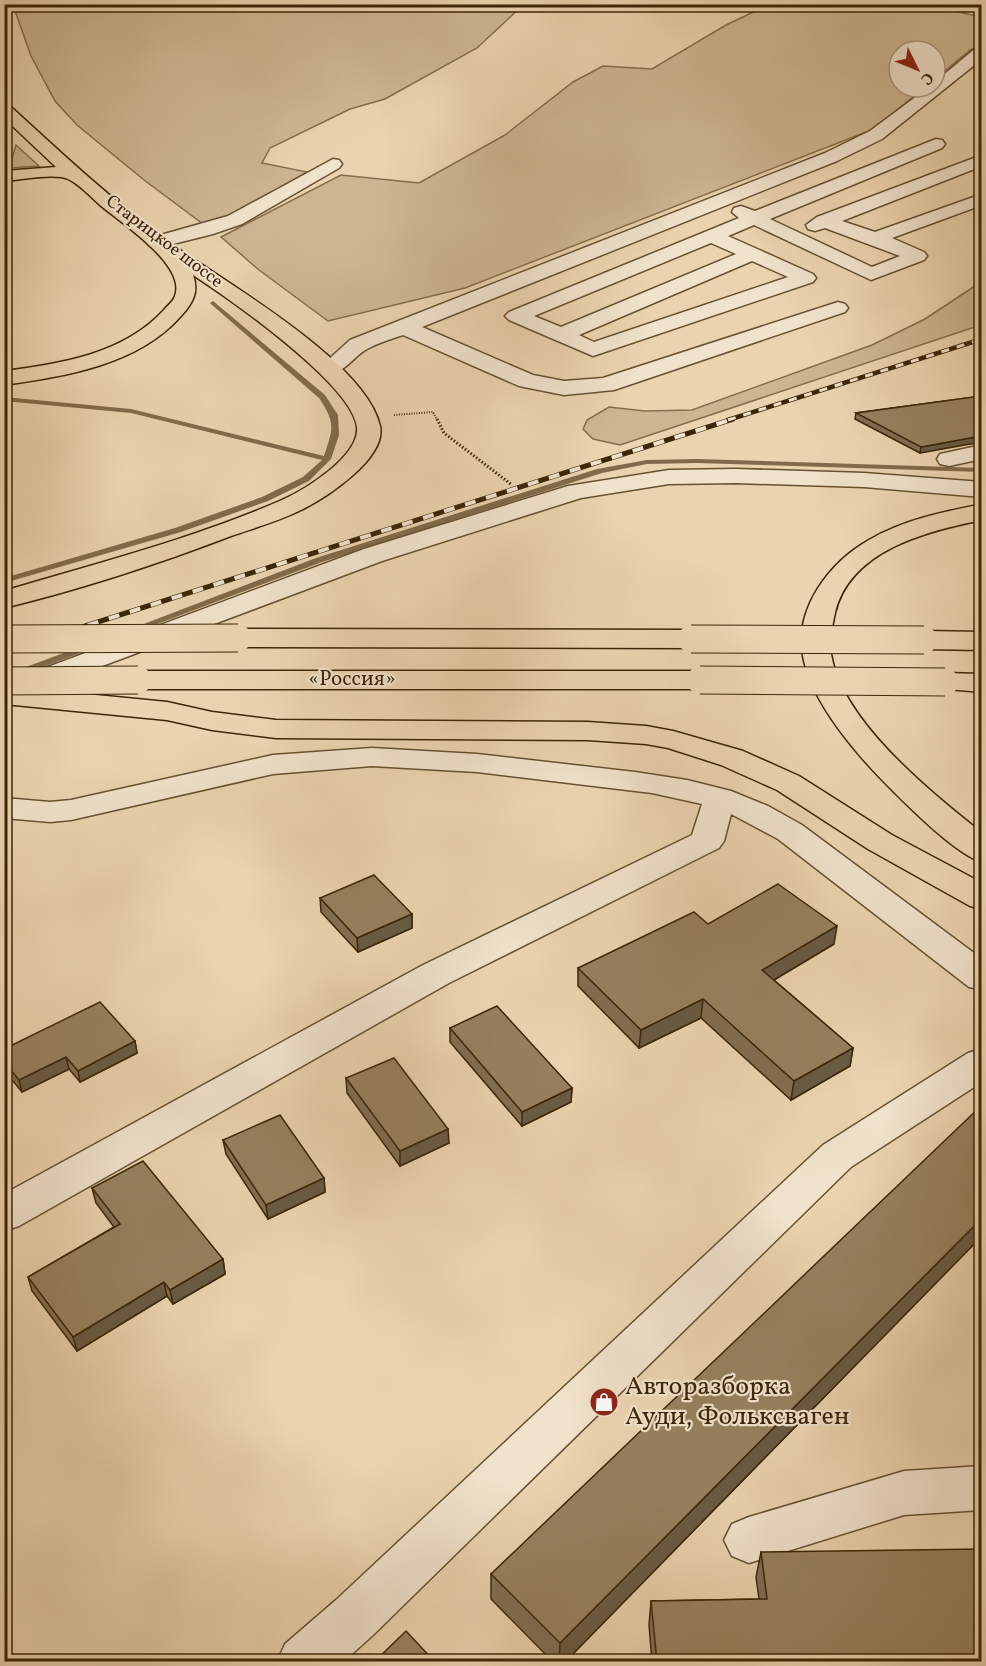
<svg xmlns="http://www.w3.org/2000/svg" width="986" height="1666" viewBox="0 0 986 1666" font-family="Vollkorn,serif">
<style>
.green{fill:#ccb692;stroke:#846e4c;stroke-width:1.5}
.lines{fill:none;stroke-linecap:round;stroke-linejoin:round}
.stream{fill:#816a4a;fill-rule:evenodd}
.minor-casing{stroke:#685131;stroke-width:3}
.major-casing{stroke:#3c2607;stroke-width:3}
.highway-casing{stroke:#3c2607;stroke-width:3}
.path-far1{stroke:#3c2607;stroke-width:2;stroke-dasharray:1 1.5;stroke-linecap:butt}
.path{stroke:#3c2607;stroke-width:3;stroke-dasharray:1.5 2;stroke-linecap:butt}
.minor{fill:#f1e2cb;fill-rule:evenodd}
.major{fill:#ead3af;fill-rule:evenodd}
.highway{fill:#ead3af;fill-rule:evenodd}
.rail-far1-casing{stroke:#3c2607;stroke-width:4.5}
.rail-casing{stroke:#3c2607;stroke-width:5}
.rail-far1{stroke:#f1e2cb;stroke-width:3;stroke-dasharray:8;stroke-linecap:butt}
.rail{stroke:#f1e2cb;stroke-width:4;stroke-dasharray:11;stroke-linecap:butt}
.highway-bridge-casing{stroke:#3c2607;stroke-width:29;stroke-linecap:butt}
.highway-bridge{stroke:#ead3af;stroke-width:27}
.wall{fill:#816e51;stroke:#3c2607;stroke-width:1.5}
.shaded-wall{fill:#695a42;stroke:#3c2607;stroke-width:1.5}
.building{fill:#96805e;stroke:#3c2607;stroke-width:1.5}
.labels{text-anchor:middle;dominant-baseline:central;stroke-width:4.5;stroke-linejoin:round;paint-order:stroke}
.far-street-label{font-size:18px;fill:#3c2607;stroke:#f1e2cb}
.street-label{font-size:21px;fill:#3c2607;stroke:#f1e2cb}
.near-poi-label{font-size:26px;fill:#3c2607;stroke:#f1e2cb;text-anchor:start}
</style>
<rect width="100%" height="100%" fill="#ead3af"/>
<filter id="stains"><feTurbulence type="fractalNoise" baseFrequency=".00333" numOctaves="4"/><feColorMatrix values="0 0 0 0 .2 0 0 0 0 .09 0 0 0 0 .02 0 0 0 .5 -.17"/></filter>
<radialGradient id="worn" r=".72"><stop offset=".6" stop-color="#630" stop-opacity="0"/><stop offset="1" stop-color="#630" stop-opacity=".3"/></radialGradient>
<path class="green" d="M13,5h510l-46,43 -92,51 -35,10 -80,39 -8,15 45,9 -80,48 -24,4 -59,-44 -67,-55 -22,-24 -24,-45z
M768,5h161l52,12v27l-11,6 -35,29v-28h-36v36h26l-51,42 -409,159 -137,33 -69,-51 -38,-33 120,-62 78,8 86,-48 68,-53 30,-16 49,3 74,-44z
M16,145l23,21 -30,2z
M981,282v43l-361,120 -27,-6 -10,-10 4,-9 22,-13 36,4 47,-1 180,-65 53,-26z"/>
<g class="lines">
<path class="stream" d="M213,301l112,94 13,20 1,20 -8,24 -22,22 -41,20 -87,31 -177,51v-5l171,-50 87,-31 41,-20 19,-17 -191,-47 -127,-12v-4l127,12 193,47c9,-27 12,-33 -5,-58l-108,-94 -1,-1z
M697,459l285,9v4l-285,-9 -50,1 -45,9 -280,89 -186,70 -3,1 -5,-3 188,-72 281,-89 50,-9z
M85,645l3,1 2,2 -2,2 -64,24h-6l-2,-2 2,-2z"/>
<g class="minor-casing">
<path id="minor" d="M969,4h13v5l-11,-2z
M982,46v13l-100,80 -45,22 -415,166 111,48 31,6 39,-3 235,-76 7,2 3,4 -3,4 -231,78 -50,5 -45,-9 -116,-51c-12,4 -25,8 -36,14 -16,9 -25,29 -45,24l-3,-5 31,-28 475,-187 45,-22 59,-44h6v-5l42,-35z
M936,139l6,1 3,4 -3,4 -172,71 102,48 28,-11 -75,-28 -10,3 -7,-2 -2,-4 11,-8 165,-62v11l-140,55 33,11 107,-38v11l-90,33 32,14 3,4 -3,4 -53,20 -117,-55 -26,11 85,38 3,4 -3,4 -220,74 -84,-36 -4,-4 4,-4 230,-94 -7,-6 2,-4 7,-2 14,5zM711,243l25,11 -175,73 -27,-11zM752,261l36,16 -194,65 -15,-7z
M333,159l6,1 3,4 -3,4 -97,56 -29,10 -56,14 -7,-2 -3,-4 3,-4 78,-22z
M982,445v14l-33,7 -9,-2 -3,-5 3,-5z
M736,469l128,4 118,9v15l-118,-10 -128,-4 -67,1 -88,14 -199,63 -341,128 -10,3 -10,-3 -5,-6 5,-6 343,-128 204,-63 101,-16z
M372,748l105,6 158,18 52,8 44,11 37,15 34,19 180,134v31l-13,-3 -191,-148 -47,-25 -7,27 -5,7 -270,135 -430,243 -15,5v-37l419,-229 269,-130 10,-31 -50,-11 -175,-21 -105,-6 -99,8 -202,46 -21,2 -46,-4v-20l46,4 21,-2 202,-45z
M982,1049v33l-131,85 -479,469 -29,26h-66l8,-18 51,-44 487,-455 145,-92z
M982,1466v44l-78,5 -155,48 -17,-7 -8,-16 8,-16 17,-7 155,-46z"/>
</g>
<g class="major-casing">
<path id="major" d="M4,104l6,2c52,48 105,97 163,139 53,38 193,117 207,181 7,32 -54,72 -79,84 -22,11 -47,18 -70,26 -73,28 -150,53 -227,72v-17c93,-28 189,-52 278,-91 23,-10 78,-44 75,-73 -5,-43 -126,-127 -164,-152 6,17 0,28 -12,41 -43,49 -115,60 -177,69v-14c56,-7 120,-17 160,-61 3,-4 9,-8 11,-14 12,-31 -55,-74 -75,-91 -9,-8 -21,-21 -32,-26 -14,-6 -48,1 -64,2v-10l52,-4 -52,-49z
M982,504v16c-55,11 -132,30 -147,93 -3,13 -6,27 -4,41 11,68 100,138 151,179v29c-25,-7 -72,-54 -92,-74 -33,-33 -79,-86 -87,-132 -9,-48 27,-94 66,-116 34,-20 74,-28 113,-36z
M4,686l163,16 45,10 64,8 312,2 58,4 27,5 70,20 56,25 93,59 90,48v26l-12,-3 -102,-57 -91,-59 -56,-25 -53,-17 -22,-4 -58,-4 -312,-2 -64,-8 -45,-10 -163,-16z"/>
</g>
<g class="highway-casing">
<path id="highway" d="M238,629l453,1 10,3 4,6 -4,6 -10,3 -453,-1 -10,-3 -4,-6 4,-6z
M924,631l58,1v18l-58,-1 -10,-3 -4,-6 4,-6z
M138,671h562l10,3 5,6 -5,6 -10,3h-562l-10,-3 -5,-6 5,-6z
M945,673l37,1v18l-47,-4 -5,-6 5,-6z"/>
</g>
<path class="path-far1" d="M394,415l39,-3 4,8"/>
<path class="path" d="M437,419l7,14 68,52"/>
<use href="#minor" class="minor"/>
<use href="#major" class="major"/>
<use href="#highway" class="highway"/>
<g class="rail-far1-casing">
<path id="rail-far1" d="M728,420l254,-81"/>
</g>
<g class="rail-casing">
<path id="rail" d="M4,652l729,-233"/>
</g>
<use href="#rail-far1" class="rail-far1"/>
<use href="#rail" class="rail"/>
<g class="highway-bridge-casing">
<path id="highway-bridge" d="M4,639l234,-1
M691,639l233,1
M700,680l245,2
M4,681l134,-1"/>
</g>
<use href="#highway-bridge" class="highway-bridge"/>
</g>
<path class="wall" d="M943,4h28l10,3v6z
M981,396l-61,57 -65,-34 1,-6z
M320,898l92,16v14l-54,24 -37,-40z
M834,944l-60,36 79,68 -3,18 -59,34 -90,-82 -62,30 -61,-62v-18z
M450,1028l122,60 -1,14 -49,24 -72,-84z
M135,1041l2,12 -57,29 -11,-13 -47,23 -18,-22v-21z
M346,1078l103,65 -49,23 -53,-73z
M223,1140l101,38 1,14 -57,27 -42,-65z
M92,1188l131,71 2,15 -52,30 -6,-8 -90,55 -45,-60 -4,-14 86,-50 -18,-24z
M981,1237l-416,425h-12l-62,-63v-25z
M761,1552l220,110h-329l-3,-37 2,-24 108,-2 -3,-22z"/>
<path class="shaded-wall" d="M981,436v6l-61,11 1,-6z
M412,914v14l-54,24 -1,-14z
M837,926l-3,18 -74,44 2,-18z
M703,999l-2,19 -62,30 2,-18z
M135,1041l2,12 -57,29 -2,-11z
M853,1048l-3,18 -59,34 3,-19z
M66,1057l3,12 -47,23 -3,-12z
M572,1088l-1,14 -49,24v-14z
M448,1129l1,14 -49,23v-15z
M324,1178l1,14 -57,27 -2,-14z
M981,1219v18l-416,425h-6l1,-19z
M223,1259l2,15 -52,30 -3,-14z
M164,1282l3,14 -90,55 -4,-14z"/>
<path class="building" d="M963,4h8l10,3v2z
M981,396v40l-60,11 -65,-34z
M374,875l38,39 -55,24 -37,-40z
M778,884l59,42 -75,44 91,78 -59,33 -91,-82 -62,31 -63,-62 116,-56 14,12z
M100,1002l35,39 -57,30 -12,-14 -47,23 -15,-18v-13z
M497,1006l75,82 -50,24 -72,-84z
M394,1058l54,71 -48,22 -54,-73z
M981,1106v113l-421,424 -69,-69z
M280,1115l44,63 -58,27 -43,-65z
M143,1161l80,98 -53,31 -6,-8 -91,55 -45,-60 92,-53 -28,-36z
M981,1549v113h-324l-6,-61 116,-2 -6,-47z
M406,1631l29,31h-61z"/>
<defs>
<g id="shop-disc" transform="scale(1.5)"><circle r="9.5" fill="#8f2418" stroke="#f1e2cb"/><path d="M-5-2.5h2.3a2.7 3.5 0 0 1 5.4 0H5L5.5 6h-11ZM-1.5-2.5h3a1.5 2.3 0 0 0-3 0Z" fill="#fff"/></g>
</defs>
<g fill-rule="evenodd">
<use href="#shop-disc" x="604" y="1402"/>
</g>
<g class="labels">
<g class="far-street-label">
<text transform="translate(164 242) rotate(37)">Старицкое шоссе</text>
</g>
<g class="street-label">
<text x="352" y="679">«Россия»</text>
</g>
<g class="near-poi-label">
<text x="625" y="1387">Авторазборка<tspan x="625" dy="30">Ауди, Фольксваген</tspan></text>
</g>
</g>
<rect width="986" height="1666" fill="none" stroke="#ead3af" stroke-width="24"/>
<rect x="6" y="6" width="974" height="1654" fill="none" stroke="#3c2607" stroke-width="3"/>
<rect x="12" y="12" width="962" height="1642" fill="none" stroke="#3c2607" stroke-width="1.5"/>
<g transform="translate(917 69) rotate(133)"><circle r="28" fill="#f1e2cb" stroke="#a9977d" stroke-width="1.5"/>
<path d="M0-4.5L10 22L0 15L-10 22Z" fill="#8f2418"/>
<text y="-9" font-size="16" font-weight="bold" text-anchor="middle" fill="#3c2607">С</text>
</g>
<rect width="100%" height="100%" filter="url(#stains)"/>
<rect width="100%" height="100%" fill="url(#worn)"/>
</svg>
